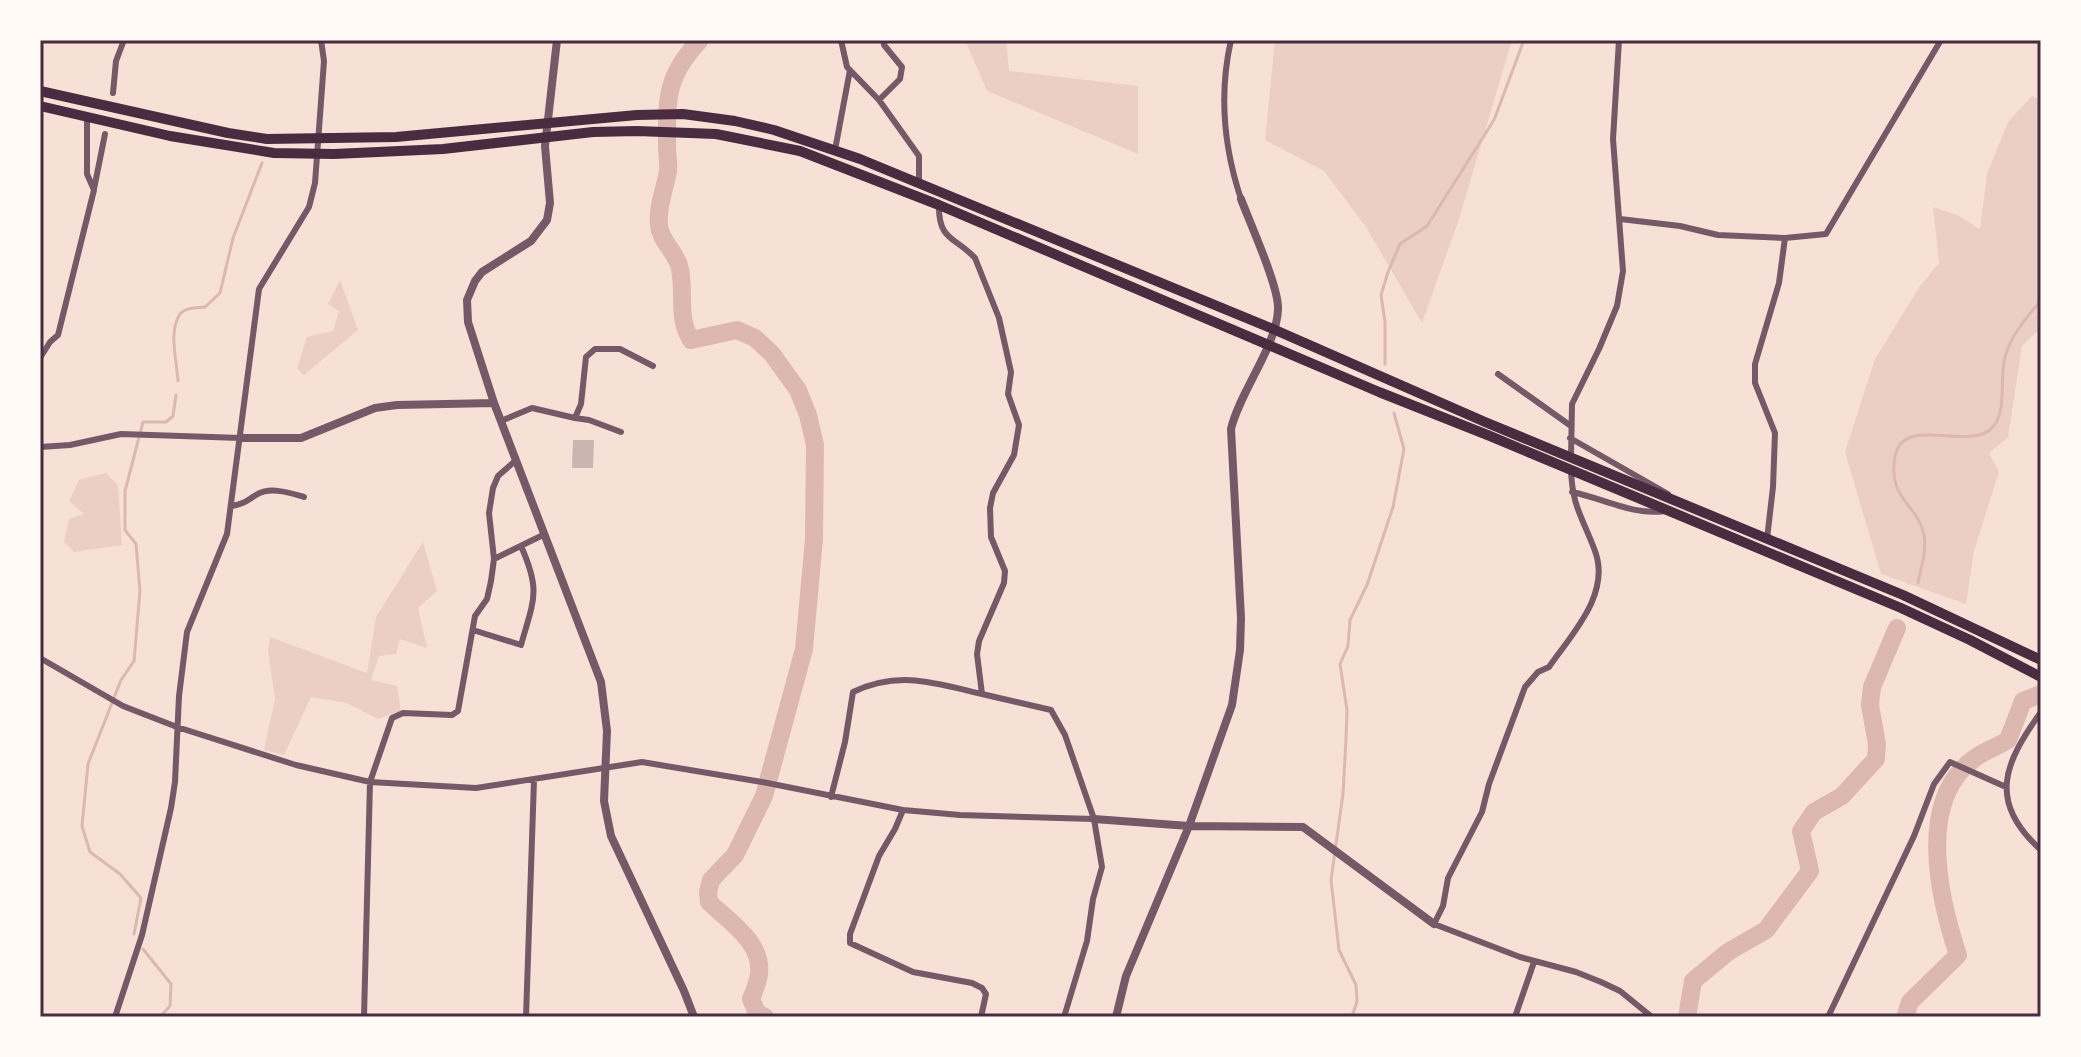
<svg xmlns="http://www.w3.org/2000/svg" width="2081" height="1057" viewBox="0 0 2081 1057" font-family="Rubik,sans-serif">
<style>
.green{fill:#ebcfc5}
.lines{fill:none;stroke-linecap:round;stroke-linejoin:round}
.stream{stroke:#dcb8b0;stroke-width:3}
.river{stroke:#dcb8b0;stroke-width:18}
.building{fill:#ccb4b1}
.minor{stroke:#755966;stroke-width:6}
.tertiary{stroke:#755966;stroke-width:8}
.trunk{stroke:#4a2c40;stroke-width:10}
.neatline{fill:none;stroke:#4a2c40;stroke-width:3}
</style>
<rect width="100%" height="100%" fill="#f7e1d7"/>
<path class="green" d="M965,40h41l3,31 129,15v68l-151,-63z
M1275,40h237l-53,179 -37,104 -56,-96 -42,-56 -59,-31z
M2032,96l9,4v228l-19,18 -14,91 -19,16 10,19 -25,79 -8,53 -85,-30 -36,-122 30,-93 45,-73 19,-23 -6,-56 24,8 23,14 7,-55 21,-52z
M340,280l18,50 -54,45 -7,-7 10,-31 26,-6 6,-20 -11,-7z
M106,473l12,12 4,60 -48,7 -10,-10 5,-23 15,-5 -15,-13 10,-21z
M423,542l14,49 -19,17 9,40 -27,-9 -4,15 -17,2 -8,24 26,6 4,25 -23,8 -31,-16 -36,-6 -27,58 -20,-5 11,-51 -7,-48 2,-14 97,36 9,-56z"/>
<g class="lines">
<path class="stream" d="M1385,364v-42l-4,-27 7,-23 12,-28 27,-18 67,-106 30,-80
M178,381c-1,-20 -10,-49 2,-67 6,-7 17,-6 25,-7l15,-14 13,-55 29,-75
M1918,583c3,-15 9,-33 6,-48 -6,-31 -37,-36 -29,-78 7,-43 71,-6 96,-28 17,-15 8,-51 14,-72 5,-19 22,-41 36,-56
M134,934l7,-36 -21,-24 -30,-22 -8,-26 6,-62 33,-84 13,-19 6,-70 -4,-47 -11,-14v-39l18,-69h23l7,-6 3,-21
M143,949l28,35 -1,22 -10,11
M1352,1017l5,-16 -1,-16 -17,-35 -8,-70 12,-86 3,-55 1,-29 -7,-46 8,-18 2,-26 17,-35 26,-78 11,-58 -10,-36"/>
<path class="river" d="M700,40c-35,37 -33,59 -33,107 0,8 2,16 1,24 -3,18 -11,36 -9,54 1,17 18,27 21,44 5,24 -3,49 11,71l46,-10 18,8 17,16 26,36 10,25 7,30 -1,94 -10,110 -40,147 -29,59 -24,25 -3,12 1,10c19,19 54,40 50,72 -1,9 -5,17 -8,25l6,14 8,4
M1687,1017l6,-36 35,-29 38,-22 44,-59 -9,-40 13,-19 28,-16 34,-37 1,-15 -7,-39 2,-18 25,-59
M1905,1017l5,-15 48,-47c-19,-57 -42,-156 17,-197 9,-7 22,-11 33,-18l15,-39 18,-7"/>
</g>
<path class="building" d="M573,440h21l-1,28h-21z"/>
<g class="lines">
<path class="minor" d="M841,40l6,27 32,33 40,56v27
M1231,40c-12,53 -7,108 10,159
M113,93l3,-32 8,-21
M879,100l21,-21 2,-12 -18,-22 -1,-5
M835,150l15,-80
M94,189l11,-55
M939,205c-1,36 17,32 36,53l24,60 12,54 -3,22 11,31 -5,30 -21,38 -3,15 1,29 14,34 -1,12 -25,58 -2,13 5,40 69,16 14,25 29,84 8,48 -9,32 -6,42 -23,76
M1620,219l60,7 38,9 67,3 41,-4 115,-194
M40,358l10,-16 8,-7 36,-145 -7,-16v-56
M1498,374l73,52
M575,418l14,2 32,12
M501,421l31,-13 43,10 6,-14 5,-47 9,-8h25l33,17
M1570,438l98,56
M40,447l30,-2 51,-11 120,4
M1571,457l1,-53 27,-55 18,-43 6,-35 -10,-132 6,-99
M1571,469c1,38 12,49 24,82 16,43 -23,83 -46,116l-11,5 -13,15 -36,97 -7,28 -34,66 -5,28 -9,18 86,33 56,15 25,10 19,9 32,26
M1572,492c30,6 62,24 93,19
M232,506c12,-2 14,-5 24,-11 14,-9 34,-2 48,2
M1767,539l6,-52 2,-54 -20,-50v-19l24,-81 6,-45
M494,559l51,-25
M473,630l48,15c13,-46 20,-54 0,-99
M40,658l83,48 54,21 119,38 74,17 106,6 166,-26 120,20 141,28 57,5 134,4
M2041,712c-37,51 -54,90 0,138
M831,797l14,-55 8,-50c46,-22 82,-9 129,2
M903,810l-8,19 -16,27 -29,78v9l63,29 59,11 10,5 4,6 -5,23
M115,1017l27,-82 29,-127 4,-26 4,-86 8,-64 40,-98 32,-245 50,-82 6,-24 9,-122 -3,-21
M364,1017l6,-235 22,-64 11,-5 49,2 6,-4 17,-95 12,-17 4,-18 3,-22 -5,-46 4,-25 5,-12 17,-15
M526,1017l8,-237
M1515,1017l19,-55
M1828,1017l86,-181 20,-52 16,-22 56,25"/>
<path class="tertiary" d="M557,40l-12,106 5,57 -3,17 -16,21 -49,31 -7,9 -8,19 1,22 26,81 107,279 6,49 -3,70 7,35 73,155 10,26
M241,438h60l74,-30 22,-3 97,-2
M1094,819l95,7 114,1 131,97
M1116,1017l10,-41 63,-150 43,-121 8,-55 1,-32 -10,-189c9,-38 46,-83 47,-120 1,-22 -28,-86 -37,-110"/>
<path class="trunk" d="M40,91l188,42 39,6 129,-2 241,-22 46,-1 52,7 39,9 86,29 413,170 212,93 418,173 138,65
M40,106l130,30 104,17 60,1 109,-5 150,-17 44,-1 79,3 84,17 139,54 440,187 111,44 411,172 69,32 71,37"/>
</g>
<rect width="2081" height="1057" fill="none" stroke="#fffaf5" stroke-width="84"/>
<rect x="42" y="42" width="1997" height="973" class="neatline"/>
</svg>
